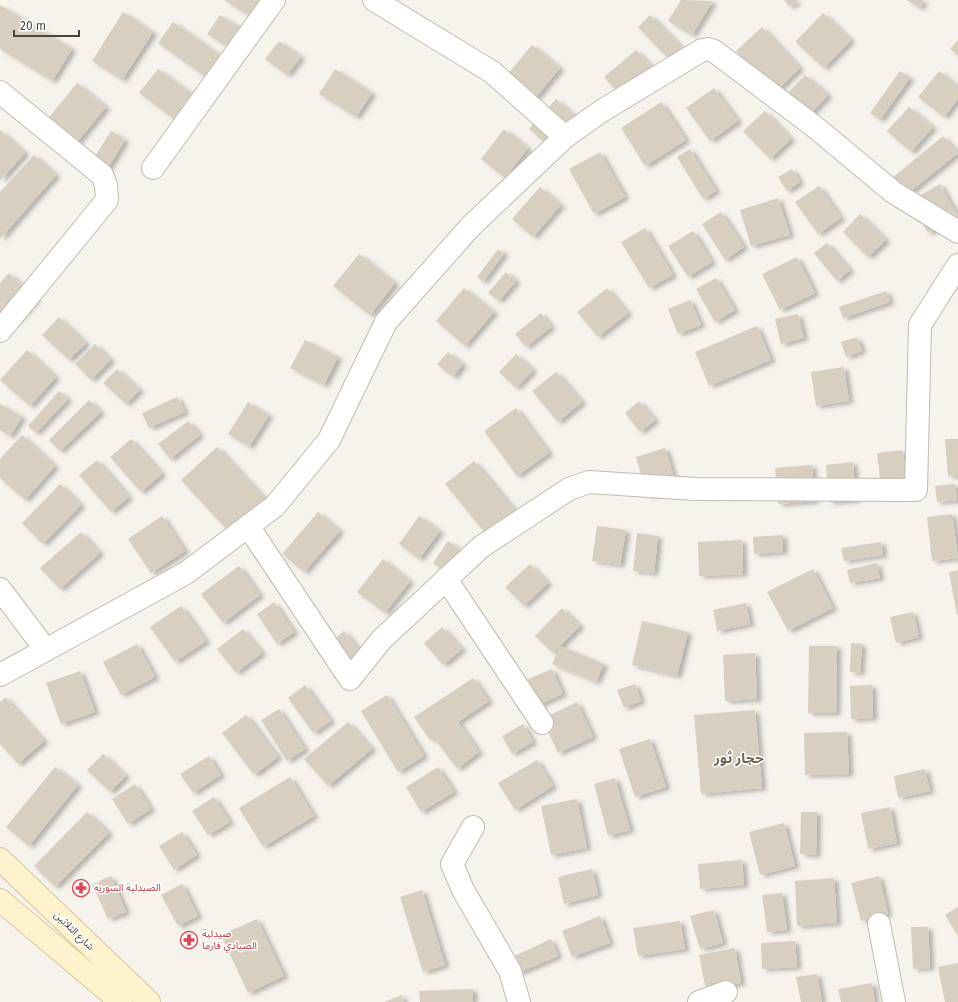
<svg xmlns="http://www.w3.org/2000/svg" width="958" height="1002" viewBox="0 0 958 1002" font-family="'Fira Sans','Noto Sans Arabic',sans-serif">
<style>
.building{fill:#d8cfc1;filter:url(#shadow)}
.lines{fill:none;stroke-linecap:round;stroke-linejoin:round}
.street-casing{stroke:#c2bbae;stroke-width:24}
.secondary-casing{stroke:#d6c79b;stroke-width:24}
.street{stroke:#fff;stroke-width:22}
.secondary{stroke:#fff3cd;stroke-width:22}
.labels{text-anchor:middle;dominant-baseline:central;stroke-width:3;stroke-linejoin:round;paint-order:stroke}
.health-label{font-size:10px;fill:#be3a42;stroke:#fff;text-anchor:start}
.street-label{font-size:10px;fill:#4b4439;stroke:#fff}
.district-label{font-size:14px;font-weight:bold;fill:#6e6250;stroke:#fff}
</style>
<defs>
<filter id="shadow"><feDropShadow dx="4.5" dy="2.5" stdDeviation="2" flood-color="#0004"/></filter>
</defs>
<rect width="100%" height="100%" fill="#f6f3ec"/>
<path class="building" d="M224,0h47l-13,21z
M681,0l32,1 -21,34 -24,-14z
M784,0h14l-8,7z
M906,0h18l-4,8z
M0,5l72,44 -20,32 -52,-32z
M123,12l30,20 -31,48 -30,-19z
M823,13l28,27 -27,28 -29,-26z
M220,15l29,18 -13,19 -29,-18z
M650,15l37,38 -13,12 -36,-38z
M173,22l55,39 -15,21 -55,-39z
M762,27l38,41 -25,24 -39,-41z
M958,40v16l-8,-7z
M279,41l22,16 -14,18 -22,-16z
M532,45l28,23 -36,44 -28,-24z
M636,50l22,24 -32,28 -22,-25z
M158,69l35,26 -19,24 -35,-26z
M335,69l37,24 -16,24 -37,-23z
M900,71l10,7 -30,42 -10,-7z
M939,71l19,15v13l-14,18 -26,-20z
M805,75l23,20 -25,27 -23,-21z
M77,83l29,24 -36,44 -29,-24z
M714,88l24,33 -28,20 -24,-33z
M556,99l26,24 -27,29 -26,-23z
M661,102l25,38 -41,26 -24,-38z
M909,107l24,20 -22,25 -24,-21z
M765,111l26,28 -21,20 -27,-28z
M504,129l24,19 -23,30 -24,-19z
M0,130l25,23 -25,28z
M111,131l14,9 -20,33 -15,-9z
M943,136l15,17 -53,43 -14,-17z
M690,149l26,42 -13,8 -26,-42z
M600,152l25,45 -31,17 -25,-45z
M34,155l22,20 -56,64v-47z
M792,169l8,13 -13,9 -9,-14z
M940,184l18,33 -30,16 -18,-32z
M819,186l22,32 -23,16 -23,-32z
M540,187l21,18 -28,32 -21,-18z
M778,198l12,37 -39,11 -11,-36z
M721,212l23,35 -19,13 -23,-36z
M860,214l26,26 -18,17 -25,-25z
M645,228l28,47 -24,13 -28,-46z
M693,231l19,31 -24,15 -20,-31z
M827,243l23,27 -13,11 -23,-28z
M498,249l6,4 -21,29 -6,-5z
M359,254l36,29 -25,32 -37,-29z
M797,257l18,36 -35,17 -18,-36z
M506,272l10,9 -17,20 -11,-8z
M9,273l27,26 -23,25 -13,-12v-29z
M716,278l19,32 -20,12 -19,-33z
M464,288l30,24 -29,34 -29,-25z
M607,288l21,25 -30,24 -21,-25z
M886,291l4,11 -47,16 -4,-11z
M690,300l11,25 -23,9 -10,-25z
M541,313l10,14 -25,20 -11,-13z
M798,314l6,24 -23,6 -6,-25z
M59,317l27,26 -17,17 -27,-25z
M757,326l14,34 -62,26 -14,-34z
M857,337l5,14 -16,6 -5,-15z
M305,340l33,17 -14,28 -34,-17z
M95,344l16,16 -20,20 -16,-16z
M27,350l29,27 -26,29 -30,-26z
M448,352l15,12 -10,13 -16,-13z
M516,354l17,16 -17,18 -17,-16z
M844,367l5,34 -33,5 -5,-34z
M117,369l23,21 -14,14 -23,-21z
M556,372l26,30 -24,20 -26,-31z
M59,391l9,8 -32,34 -8,-7z
M177,397l8,15 -36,16 -7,-15z
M89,400l12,12 -41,39 -11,-11z
M639,401l16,19 -15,12 -15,-19z
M248,402l21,13 -20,32 -21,-13z
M0,404l22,13 -12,19 -10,-6z
M516,408l33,45 -32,23 -33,-45z
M188,421l12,14 -30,24 -12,-15z
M22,435l33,31 -30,34 -25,-22v-19z
M131,439l31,35 -21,18 -31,-35z
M945,439h13v36l-10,1z
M217,447l48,52 -36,33 -48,-52z
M665,448l12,39 -30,9 -11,-39z
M903,450l4,34 -26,3 -4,-34z
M97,460l32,37 -18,15 -32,-37z
M474,461l41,50 -29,23 -41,-50z
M853,462l3,38 -27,2 -3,-37z
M812,465l3,36 -37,3 -3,-36z
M60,484l21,21 -38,39 -21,-21z
M955,484l2,16 -20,2 -2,-16z
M318,512l22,19 -36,41 -22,-18z
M952,514l6,44 -26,3 -5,-44z
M162,516l23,35 -34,22 -23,-34z
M419,516l21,15 -21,28 -20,-15z
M597,526l29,4 -6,35 -28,-4z
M81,532l19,21 -40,36 -20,-21z
M637,533l21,3 -4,37 -21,-2z
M783,535v17l-29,2 -1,-17z
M742,540l1,34 -44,2 -1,-34z
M448,541l17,12 -15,22 -17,-12z
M881,542l2,13 -39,6 -3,-13z
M383,559l27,22 -25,32 -28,-21z
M877,563l3,15 -30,5 -3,-13z
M530,564l18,19 -24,23 -19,-19z
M239,566l21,29 -37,28 -22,-29z
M813,569l20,39 -45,23 -21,-39z
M958,570v44l-1,1 -8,-43z
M274,602l20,30 -17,12 -20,-30z
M746,603l4,21 -33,7 -4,-21z
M181,606l25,35 -31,21 -25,-35z
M562,608l18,18 -27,27 -18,-17z
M913,612l6,25 -23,6 -6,-26z
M642,621l46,11 -11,44 -45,-11z
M442,627l20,22 -19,16 -19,-22z
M243,629l19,24 -26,20 -19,-24z
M344,631l21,25 -24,20 -21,-25z
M851,643l11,1 -2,29 -10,-1z
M137,644l18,33 -34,18 -18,-33z
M560,646l44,18 -8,18 -44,-18z
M809,646h28l-1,67h-28z
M755,653l2,46 -32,2 -2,-46z
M552,669l11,25 -27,12 -12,-25z
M80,671l15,41 -34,12 -15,-41z
M473,678l16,23 -31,21 21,30 -22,17 -23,-31 -4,2 -16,-23z
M635,684l6,17 -17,7 -7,-18z
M305,685l26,36 -18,12 -25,-35z
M872,685l1,33 -22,1 -1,-33z
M387,695l37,61 -26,16 -37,-61z
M5,697l39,44 -26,23 -18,-20v-42z
M577,702l16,35 -35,16 -16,-34z
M279,709l26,40 -18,12 -26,-41z
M755,710l7,78 -61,6 -7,-79z
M246,715l32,42 -24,18 -32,-42z
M348,722l24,27 -44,37 -24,-27z
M523,724l10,18 -21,12 -10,-18z
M847,732l2,42 -44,1 -1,-42z
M650,739l16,48 -31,10 -16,-48z
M103,754l23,22 -16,16 -23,-22z
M209,756l12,19 -28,18 -13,-19z
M537,760l16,26 -38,24 -17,-27z
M55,767l23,18 -49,61 -23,-19z
M438,767l16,25 -33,20 -15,-25z
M925,769l5,22 -32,7 -4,-22z
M290,777l24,39 -51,31 -24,-39z
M615,778l15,52 -22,6 -14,-52z
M135,784l16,25 -23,15 -16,-25z
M214,797l16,25 -22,13 -16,-24z
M577,799l10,49 -36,7 -10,-49z
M890,807l7,36 -29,6 -7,-36z
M87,812l22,21 -54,54 -21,-21z
M801,812h16l-1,43 -16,-1z
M784,823l11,43 -35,9 -11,-43z
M182,832l15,23 -23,15 -15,-24z
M742,860l2,25 -44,4 -2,-25z
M592,869l6,26 -34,9 -6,-27z
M111,876l15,36 -18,7 -16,-35z
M879,876l9,38 -27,7 -10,-38z
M834,878l3,45 -40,3 -2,-45z
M182,884l16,32 -20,10 -17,-31z
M422,890l23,75 -22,7 -23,-75z
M782,893l5,37 -20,2 -5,-37z
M958,907v29l-13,-21z
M714,910l9,33 -23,6 -10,-33z
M600,916l10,27 -38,14 -10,-26z
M257,919l27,57 -36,17 -27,-58z
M680,921l5,28 -47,7 -5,-28z
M911,927h17l2,41 -17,1z
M551,939l7,17 -40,17 -6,-16z
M795,941l2,26 -35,2 -1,-26z
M735,948l6,35 -35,7 -7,-35z
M958,963v39h-13l-7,-35z
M817,974l5,28h-21l-5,-25z
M872,983l3,19h-34l-3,-13z
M473,989v13h-53l-1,-11z
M402,995l2,7h-20z"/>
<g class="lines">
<g class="street-casing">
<path id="street" d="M374,0l118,72 73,65
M0,92l102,83 4,10 1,15 -107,131
M153,168l121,-168
M248,526l102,153 32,-40 99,-92 88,-58 20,-7 106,7 221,1 4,-165 38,-60
M446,579l96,144
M0,589l46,61
M0,675l186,-102 89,-67 54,-66 57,-118 85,-96 94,-89 35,-25 102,-62 6,-1 6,2 101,76 78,65 65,40
M473,827l-21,37 11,26 47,81 9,31
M879,924l15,78
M699,1002l27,-10"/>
</g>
<g class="secondary-casing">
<path id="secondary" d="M0,859l149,143
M0,900l121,102"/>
</g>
<use href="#street" class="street"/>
<use href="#secondary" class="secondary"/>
</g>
<defs>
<g id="pharmacy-ring" transform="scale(0.9)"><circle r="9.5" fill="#fff" stroke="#e0444e" stroke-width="1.5"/><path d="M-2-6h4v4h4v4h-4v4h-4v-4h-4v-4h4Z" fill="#e0444e"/></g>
</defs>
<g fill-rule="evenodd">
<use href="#pharmacy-ring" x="81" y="888"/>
<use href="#pharmacy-ring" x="189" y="940"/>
</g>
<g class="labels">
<g class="health-label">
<text x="94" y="888">الصيدلية السورية</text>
<text x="202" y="934">صيدلية<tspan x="202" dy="12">الصيادي فارما</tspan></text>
</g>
<g class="street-label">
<text transform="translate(74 931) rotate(44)">شارع الثلاثين</text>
</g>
<g class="district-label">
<text x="739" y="758">حجار ثور</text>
</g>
</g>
<path d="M14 30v6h65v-6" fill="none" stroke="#4b4439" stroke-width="2"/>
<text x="20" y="30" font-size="12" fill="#4b4439" stroke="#ffffff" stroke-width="3" paint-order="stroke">20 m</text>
</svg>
